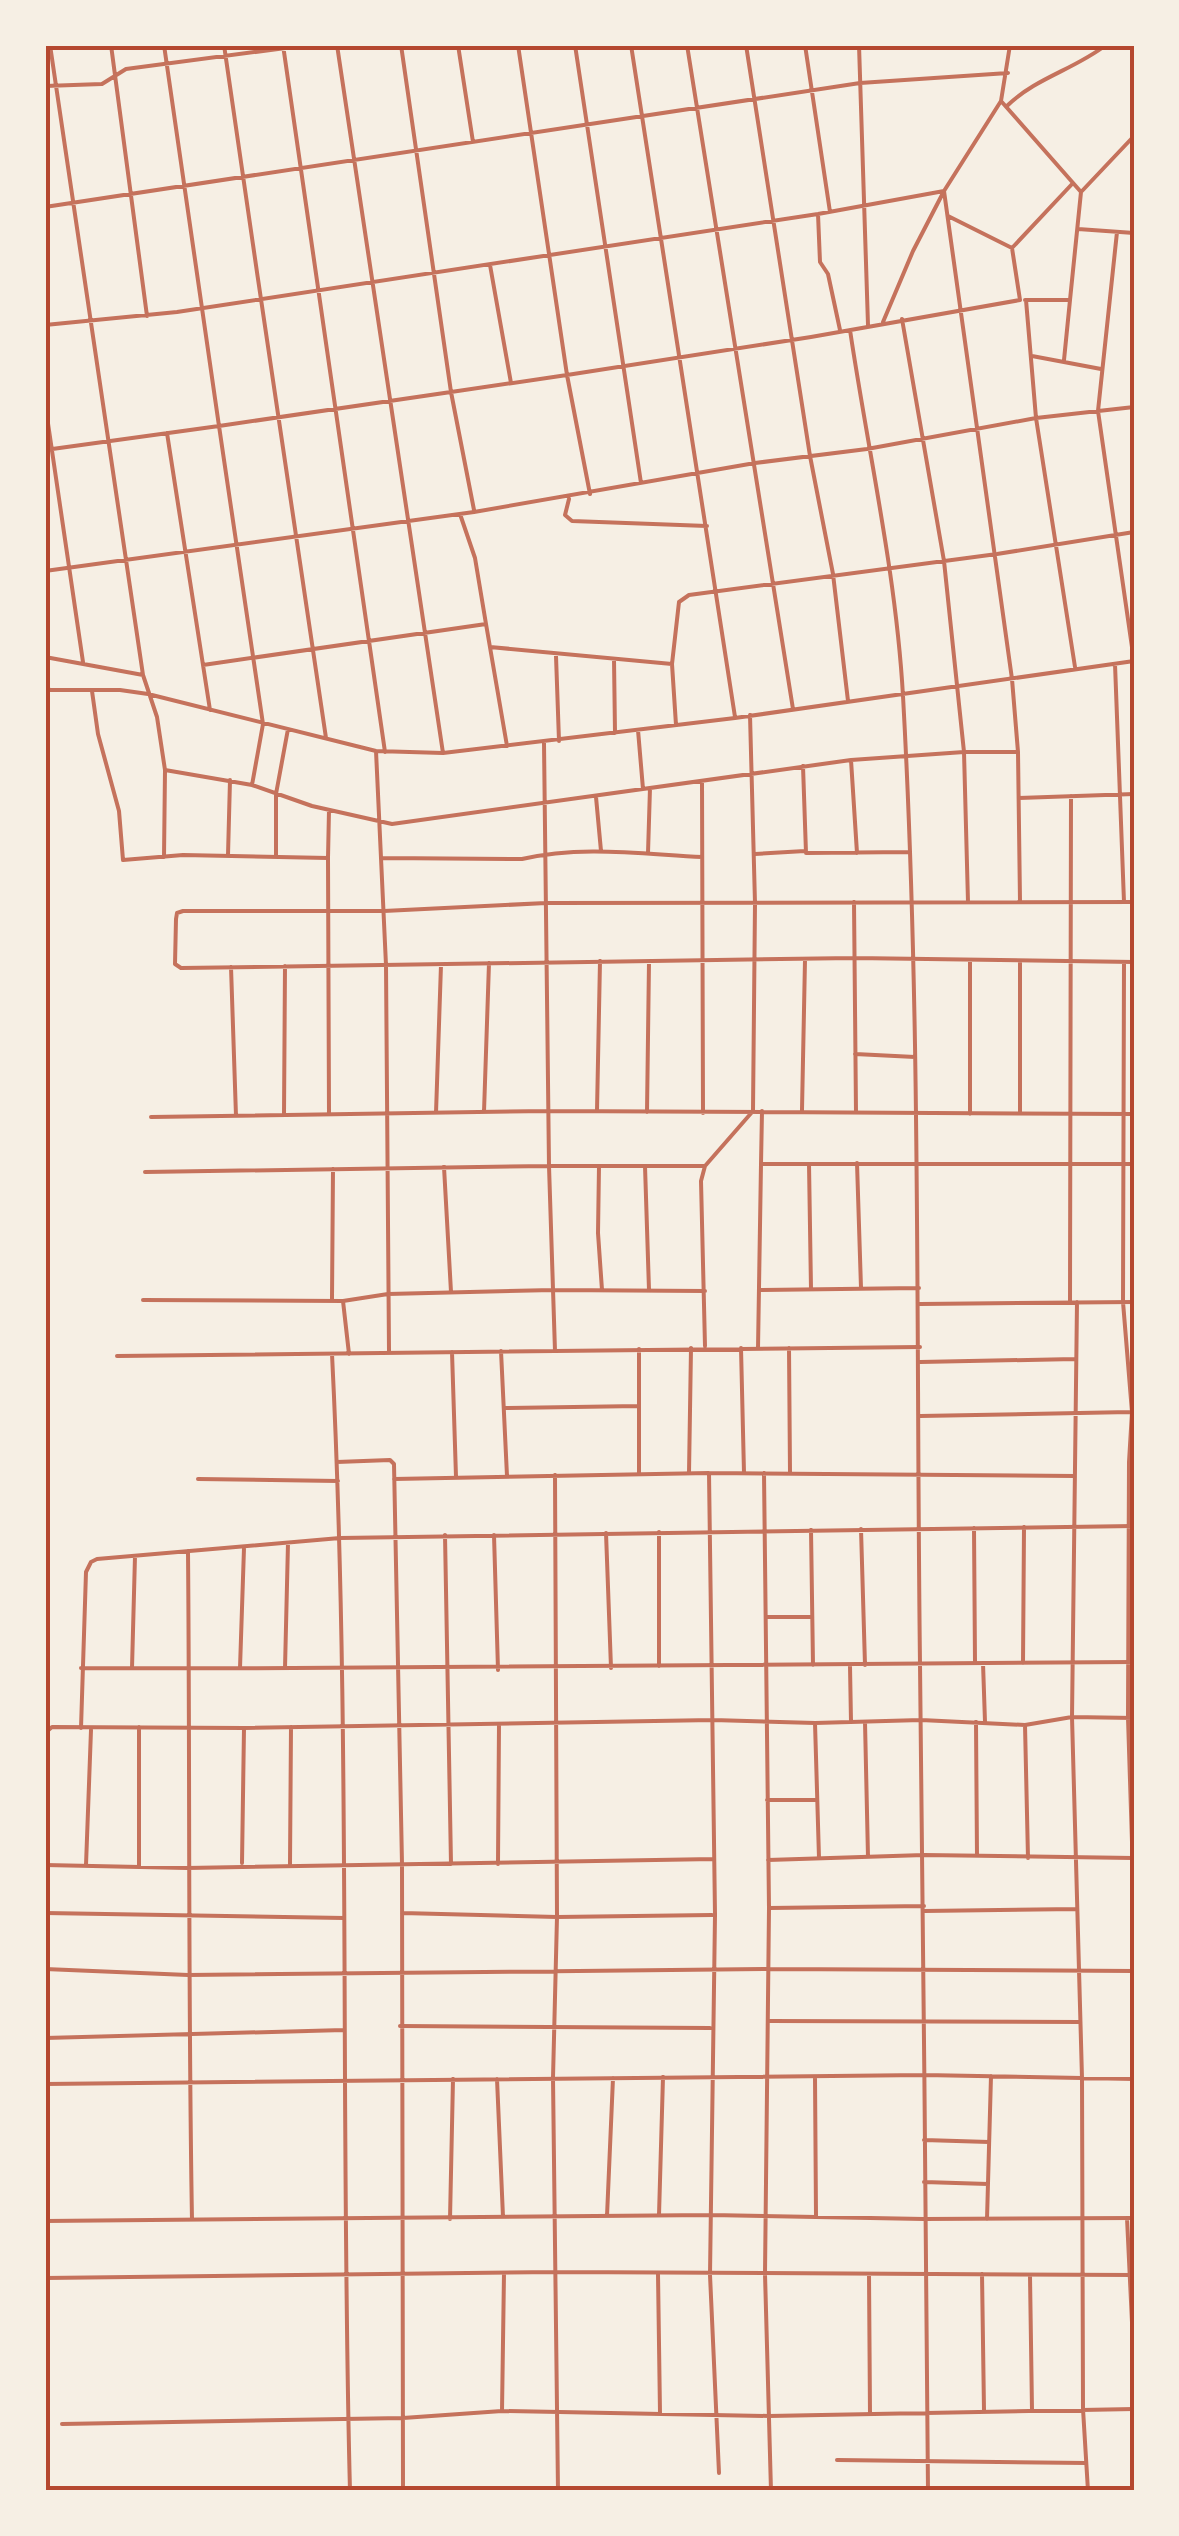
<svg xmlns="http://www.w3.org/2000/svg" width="1179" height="2536" viewBox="0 0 1179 2536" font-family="'Archivo Narrow',sans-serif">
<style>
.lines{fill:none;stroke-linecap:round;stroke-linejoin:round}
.minor{stroke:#c5725c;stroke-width:4}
.neatline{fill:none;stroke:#b5482f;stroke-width:4}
</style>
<rect width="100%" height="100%" fill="#f6efe4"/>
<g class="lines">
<path class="minor" d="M50,45l93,630 14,42 8,53 -1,87
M111,45l36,271
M164,45l55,381 232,-34 23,118
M224,45c34,231 66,462 102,693
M283,45l102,707
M337,45l106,708
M401,45l50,347 116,-17 -49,-330
M458,45l15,97
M575,45l66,438
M631,45l104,672
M687,45l106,664
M746,45l64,411 23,118 15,127
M805,45l25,167
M859,45l9,280
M45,86l57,-2 24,-15 182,-24
M1001,101l80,91 -11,108h-45
M1008,105c28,-27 67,-36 98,-60
M944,191l68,488 6,73 2,149
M1082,191l52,-55
M45,207l815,-124 148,-10
M818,214l2,48 8,12 12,56
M948,216l64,32 61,-65
M1078,229l56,4
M490,265l21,118
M902,319l42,242 20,191 4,150
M883,322l30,-71 31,-60 57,-90 9,-56
M45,325l132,-13 641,-98 126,-23
M850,330c18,121 46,243 53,366 18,323 13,645 17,968 2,276 7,551 8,827
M1032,356l69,13
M1064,360l6,-60
M45,403l38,259
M167,433l43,277
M45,450l174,-24 44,298 -11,61
M590,494l-23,-119 244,-38 209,-37 -8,-52
M569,499l-4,16 7,6 135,5
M460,514l15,44 11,66
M45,571l429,-59 281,-49 112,-14 169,-31 -10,-118
M490,647l182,17 4,61
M556,656l3,85
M45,657l98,18
M614,659l1,74
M672,664l7,-62 10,-7 308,-41 137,-22
M1115,664l9,238
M203,665l283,-41 21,122
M1075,667l-39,-249 98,-11
M45,687l5,3h70l28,4 228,57 67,2 292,-35 399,-57 -36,-250 19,-179
M92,691l6,43 21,77 4,49 60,-5 145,3 1,256
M638,730l5,59
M544,743l5,423h156
M376,751l10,214 3,386
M851,760l6,93
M803,766l3,87 103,-1
M165,770l87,15 60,21 80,18 459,-64 113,-8h54
M702,782l1,331
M596,797l5,54
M1019,798l115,-4
M648,853l2,-65
M755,854l50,-3
M228,855l2,-75
M276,857v-63l12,-65
M328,858l1,-48
M382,858l140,1c59,-14 120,-5 180,-2
M854,902l2,210
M1134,902l-588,1 -162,8h-201l-6,2 -1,6 -1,45 6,4 673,-10 280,4
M970,961v153
M1124,962l-1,340 9,110 -3,50 -1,256 6,186
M231,967l5,149
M855,1054l60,3
M802,1110l3,-150
M597,1111l3,-150
M762,1111l-1,53h373
M484,1112l5,-149
M647,1112l2,-150
M436,1113l5,-148
M1020,1113v-150
M284,1115l1,-149
M151,1117l398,-6 585,3
M857,1163l4,125
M809,1164l2,125
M599,1166l-1,67 4,57
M645,1166l4,124
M444,1167l7,125
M145,1172l404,-6 6,185
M759,1290l160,-2
M332,1299l1,-130
M143,1300l200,1 45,-7 165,-4 152,1
M343,1301l6,53
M1077,1302l-5,415 10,361 1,331 5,82
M1070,1303l1,-507
M920,1304l214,-2
M705,1346l-4,-165 4,-15 48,-55 2,-208 -5,-188
M741,1348l3,125
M789,1348l1,125
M758,1349l3,-185
M501,1351l6,125
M452,1352l4,125
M332,1354c19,379 8,758 18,1137
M117,1356l803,-9
M920,1362l155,-3
M504,1408l135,-2
M920,1416l210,-4
M337,1462l53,-2 4,4 8,400 1,627
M639,1473v-124
M689,1473l2,-125
M709,1473l6,442 -5,360 9,198
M764,1473l5,435 155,-2
M555,1475l2,442 -4,161 5,413
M198,1479l140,2
M394,1479l315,-6 366,3
M974,1528l1,135
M861,1529l4,136
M811,1530l2,135
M659,1532v134
M606,1533l5,135
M445,1535l6,329
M494,1535l4,135
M188,1551c2,223 0,446 4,669
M766,1617h45
M983,1663l2,59
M1023,1663l1,-136
M850,1666l1,56
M81,1668c351,1 702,-1 1053,-6
M132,1668l3,-112
M240,1668l4,-120
M285,1668l3,-125
M865,1722l3,135
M976,1722l1,134
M815,1723l4,135
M1025,1725l3,133
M139,1727v140
M81,1728l5,-156 5,-10 6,-3 243,-21 794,-12
M45,1744v-11l7,-6 192,1 469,-8 102,3 106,-3 104,5 47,-8 62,1
M767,1800h50
M768,1860l156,-5 209,3
M242,1863l2,-135
M498,1864l1,-140
M45,1865l142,3 527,-9
M86,1865l5,-135
M290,1865l1,-138
M769,1908l-4,366 6,217
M924,1911l153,-2
M45,1913l299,5
M402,1913l155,4 155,-2
M45,1969l143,6 582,-6 364,2
M770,2021l310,1
M400,2026l310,2
M45,2038l299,-8
M815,2077l1,139
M497,2079l6,138
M45,2084l879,-9 210,4
M924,2140l65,2
M924,2182l64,2
M659,2215l4,-138
M607,2216l6,-138
M1127,2218l7,146
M450,2219l3,-140
M987,2219l4,-143
M45,2221l666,-6 213,4 210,-1
M658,2274l2,139
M869,2274l1,140
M982,2274l2,136
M1030,2276l2,134
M45,2278l511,-6 578,3
M502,2411l2,-138
M62,2424l341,-6 99,-7 267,5 365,-7
M837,2460l249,3"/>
</g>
<rect width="1179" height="2536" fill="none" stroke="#f6efe4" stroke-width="95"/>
<rect x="48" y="48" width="1084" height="2440" class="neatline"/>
</svg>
